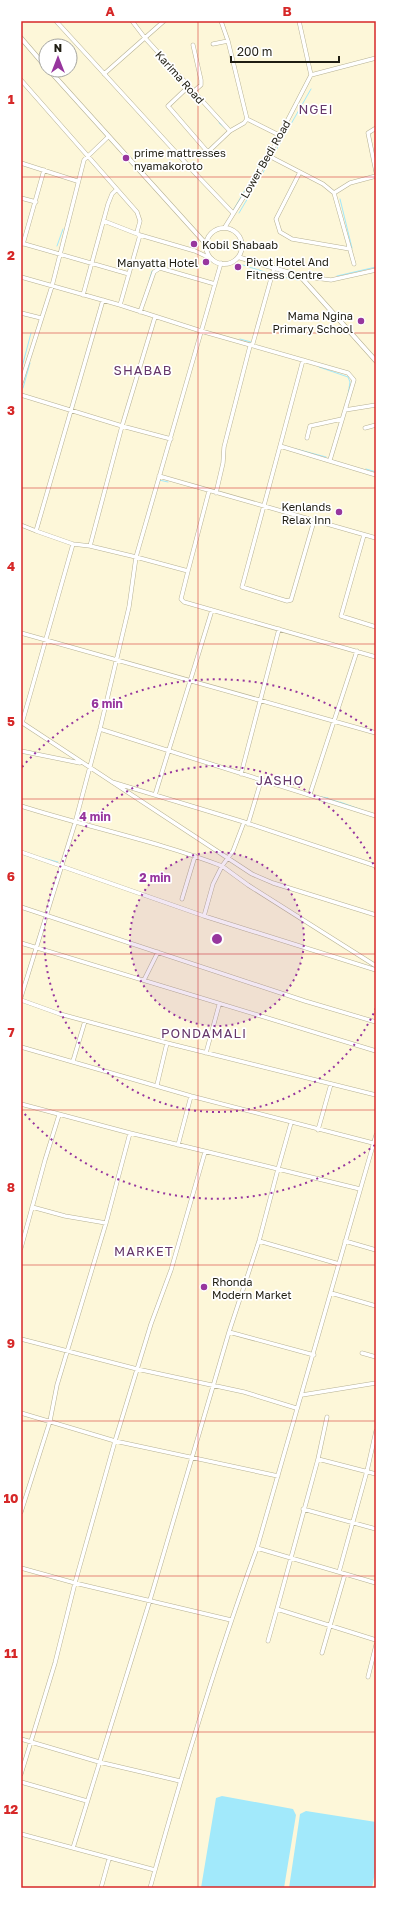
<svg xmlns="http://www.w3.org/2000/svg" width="397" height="1909" viewBox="0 0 397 1909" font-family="'Golos Text',sans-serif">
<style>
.water{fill:#a2e9fb}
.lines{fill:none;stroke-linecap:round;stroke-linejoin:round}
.stream{stroke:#a2e9fb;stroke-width:1}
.minor-casing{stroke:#b6b194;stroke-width:4.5}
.tertiary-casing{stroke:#b6b194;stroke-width:5}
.minor{stroke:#fff;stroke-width:3.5}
.tertiary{stroke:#fff;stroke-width:4}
.grid{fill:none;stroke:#d62828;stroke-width:1;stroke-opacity:0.55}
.ring{fill:none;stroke:#97369e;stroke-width:2;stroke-dasharray:2 4}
.poi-dot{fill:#97369e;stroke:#fff;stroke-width:1.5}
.labels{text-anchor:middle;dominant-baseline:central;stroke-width:3.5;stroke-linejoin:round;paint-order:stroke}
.street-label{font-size:11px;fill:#1f1d12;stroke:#fff}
.poi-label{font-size:11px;fill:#1f1d12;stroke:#fff;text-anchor:start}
.quarter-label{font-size:13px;letter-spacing:1px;fill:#66376a;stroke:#fff}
.centre{fill:#97369e;stroke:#fff;stroke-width:2}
.ring-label{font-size:12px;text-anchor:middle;font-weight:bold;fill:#97369e;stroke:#fff;stroke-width:3.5;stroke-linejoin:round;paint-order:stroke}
.neatline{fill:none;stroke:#d62828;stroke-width:1.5}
.grid-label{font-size:13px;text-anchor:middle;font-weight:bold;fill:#d62828}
</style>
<rect width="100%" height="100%" fill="#fdf7d9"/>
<path class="water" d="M222,1796l71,13 3,6 -12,73h-83l15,-90z
M306,1811l70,11v45l-4,21h-83l11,-74z"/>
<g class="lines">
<path class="stream" d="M219,123l6,5
M275,152l36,-63
M340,199l12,49
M234,209l28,-49
M239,213l29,-49
M57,246l6,-17
M243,265l28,9
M337,276l39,-9
M283,277l15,3
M149,281l3,-10
M240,339l11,3
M319,367l29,10 2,5 -2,13
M21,371l10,-38
M23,388l7,-25
M296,449l30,8
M366,469l10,3
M159,480l9,2
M273,782l3,1
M278,783l7,3
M322,797l6,1
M329,799l10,3
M340,802l22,8
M43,858l15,4"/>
<g class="minor-casing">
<path id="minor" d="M56,21l137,150 40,42
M132,21l13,17 83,91 2,2 14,-8 3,-4
M221,21l7,20
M213,44l15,-3 19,78 32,16
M104,74l60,-53
M311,75l65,-17
M21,80l116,132 3,9 -3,11
M188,87l-20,19 38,44 3,1 21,-20
M193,92l8,-7v-5l-8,-35
M376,128l-8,5 8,39
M269,156l54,28 11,9 20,71
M21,163l56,18
M300,172l-24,47 4,13 12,7 58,10
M334,193l16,-10 26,-7
M21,198l15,4
M104,221l36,14 55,16 17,8
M225,227l44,-71 42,-81 -12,-54
M21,243l108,31
M23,244l21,-74
M300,276l31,4 45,-10
M21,277l99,28 81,26 147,42 6,7 -24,80
M83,295l25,-91 4,-10 4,-4
M120,305l20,-70
M140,312l14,-40 6,-4 55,16
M21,313l20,5
M155,317l-33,109 -32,120 46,11 52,14 21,-80
M303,360l-23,86 96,29
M21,383l31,-97 32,-126 24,-23
M21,395l101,31 49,13
M345,410l31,-5
M365,428l11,-3
M307,438l3,-12 32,-7
M280,446l-38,141 45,14 4,-1 23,-79
M159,476l217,62
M216,493l7,-30 1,-16 26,-101 3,-3 21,-75
M21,525l15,6 67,-231
M36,531l37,13 17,2
M364,535l-23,81 35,11
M188,571l-7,28 3,3 192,55
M21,633l355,100
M21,722l231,152 21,9 103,32
M22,723l51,-179
M100,729l276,87
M21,751l59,12
M241,774l38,-145
M112,782l132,40 132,44
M310,794l47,-143
M155,795l57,-185
M21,806c66,21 136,35 201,60l11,-15 11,-29
M248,824l13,-43
M21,852l183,64 172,54
M182,899l13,-43
M21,907l284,94 71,21
M204,916l9,-32 9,-18 26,19 128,81
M21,943l355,108
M144,980l14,-28
M21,997l54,-174 25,-94 29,-122 7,-50 85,-294
M21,1000l39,14 107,29 209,52
M21,1047l170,49 182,47
M206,1053l13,-48
M73,1061l12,-40
M157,1085l10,-42
M21,1104l109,29 148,36 13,-46
M318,1130l13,-46
M376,1135l-119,413 119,35
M178,1145l13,-49
M32,1207l33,9 41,7
M259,1241l80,23
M345,1241l31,9
M21,1248l24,-88 14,-45
M331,1293l45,13
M229,1332l85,23
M21,1339l116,30 107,23 52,16
M362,1353l14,4
M302,1395l74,-12
M21,1413l94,28 163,35
M318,1459l9,-42
M376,1474l-58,-15 -41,150 99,31
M303,1509l73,20
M21,1512l29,-91 7,-36 49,-162 24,-90
M21,1568l54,15 156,37
M339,1572l28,-101 9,-40
M268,1641l9,-32
M322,1653l23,-79
M368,1677l8,-32
M21,1739l78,23 81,19
M21,1774l34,-111 20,-80 40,-142 36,-117 20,-54 34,-118
M21,1782l66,19
M21,1834l52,14 77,-248 79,-268 30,-91 19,-72 82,20
M73,1848l82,22
M101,1888l8,-29
M150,1888c32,-115 66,-228 107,-340"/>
</g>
<g class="tertiary-casing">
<path id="tertiary" d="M21,38l25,29
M49,70l157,174
M206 246a18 18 0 1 1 36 0a18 18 0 1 1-36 0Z
M238,257l62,19 76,85"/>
</g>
<use href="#minor" class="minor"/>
<use href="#tertiary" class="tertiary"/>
</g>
<path class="grid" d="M198,21v1867M21,177h355M21,333h355M21,488h355M21,644h355M21,799h355M21,954h355M21,1110h355M21,1265h355M21,1421h355M21,1576h355M21,1732h355"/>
<circle cx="217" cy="939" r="87" fill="#97369e" fill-opacity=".12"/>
<g class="ring">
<circle cx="217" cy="939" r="87"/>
<path d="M376 1008A173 173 0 1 1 376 870"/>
<path d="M375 1145A260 260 0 0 1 22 1111M22 767A260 260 0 0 1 375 733"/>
</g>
<g class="poi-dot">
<circle cx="126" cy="158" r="4"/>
<circle cx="194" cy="244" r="4"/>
<circle cx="206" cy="262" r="4"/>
<circle cx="238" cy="267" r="4"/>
<circle cx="361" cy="321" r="4"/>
<circle cx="339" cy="512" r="4"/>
<circle cx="204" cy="1287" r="4"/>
</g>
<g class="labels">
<g class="street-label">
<text transform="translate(180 77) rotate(48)">Karima Road</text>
<text transform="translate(265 159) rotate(-60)">Lower Bedi Road</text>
</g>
<g class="poi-label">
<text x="134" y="152">prime mattresses<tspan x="134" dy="13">nyamakoroto</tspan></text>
<text x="202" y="244">Kobil Shabaab</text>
<text x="246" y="261">Pivot Hotel And<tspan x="246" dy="13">Fitness Centre</tspan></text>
<text x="198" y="262" text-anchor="end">Manyatta Hotel</text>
<text x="353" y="315" text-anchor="end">Mama Ngina<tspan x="353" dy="13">Primary School</tspan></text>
<text x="331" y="506" text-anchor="end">Kenlands<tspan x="331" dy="13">Relax Inn</tspan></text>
<text x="212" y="1281">Rhonda<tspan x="212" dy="13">Modern Market</tspan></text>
</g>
<g class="quarter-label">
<text x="316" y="109">NGEI</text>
<text x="143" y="370">SHABAB</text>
<text x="280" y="780">JASHO</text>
<text x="204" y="1033">PONDAMALI</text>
<text x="144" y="1251">MARKET</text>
</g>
</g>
<circle cx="217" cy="939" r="6" class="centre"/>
<g class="ring-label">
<text x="107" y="708">6 min</text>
<text x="95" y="821">4 min</text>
<text x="155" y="882">2 min</text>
</g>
<rect width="397" height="1909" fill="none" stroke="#ffffff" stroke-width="44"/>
<g transform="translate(58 58)"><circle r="19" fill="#ffffff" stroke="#a5a5a0"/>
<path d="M0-3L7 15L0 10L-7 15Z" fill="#97369e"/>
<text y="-6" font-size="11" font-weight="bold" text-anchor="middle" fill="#1f1d12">N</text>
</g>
<path d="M231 56v6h108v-6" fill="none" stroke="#1f1d12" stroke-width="2"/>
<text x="237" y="56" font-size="12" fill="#1f1d12" stroke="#ffffff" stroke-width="3" paint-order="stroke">200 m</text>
<rect x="22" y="22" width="353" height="1865" class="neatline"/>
<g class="grid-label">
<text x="110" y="16">A</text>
<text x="287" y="16">B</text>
<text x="11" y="104">1</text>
<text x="11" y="260">2</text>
<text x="11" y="415">3</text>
<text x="11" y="571">4</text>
<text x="11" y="726">5</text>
<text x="11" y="881">6</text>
<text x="11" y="1037">7</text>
<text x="11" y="1192">8</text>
<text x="11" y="1348">9</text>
<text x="11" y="1503">10</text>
<text x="11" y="1658">11</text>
<text x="11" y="1814">12</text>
</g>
</svg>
